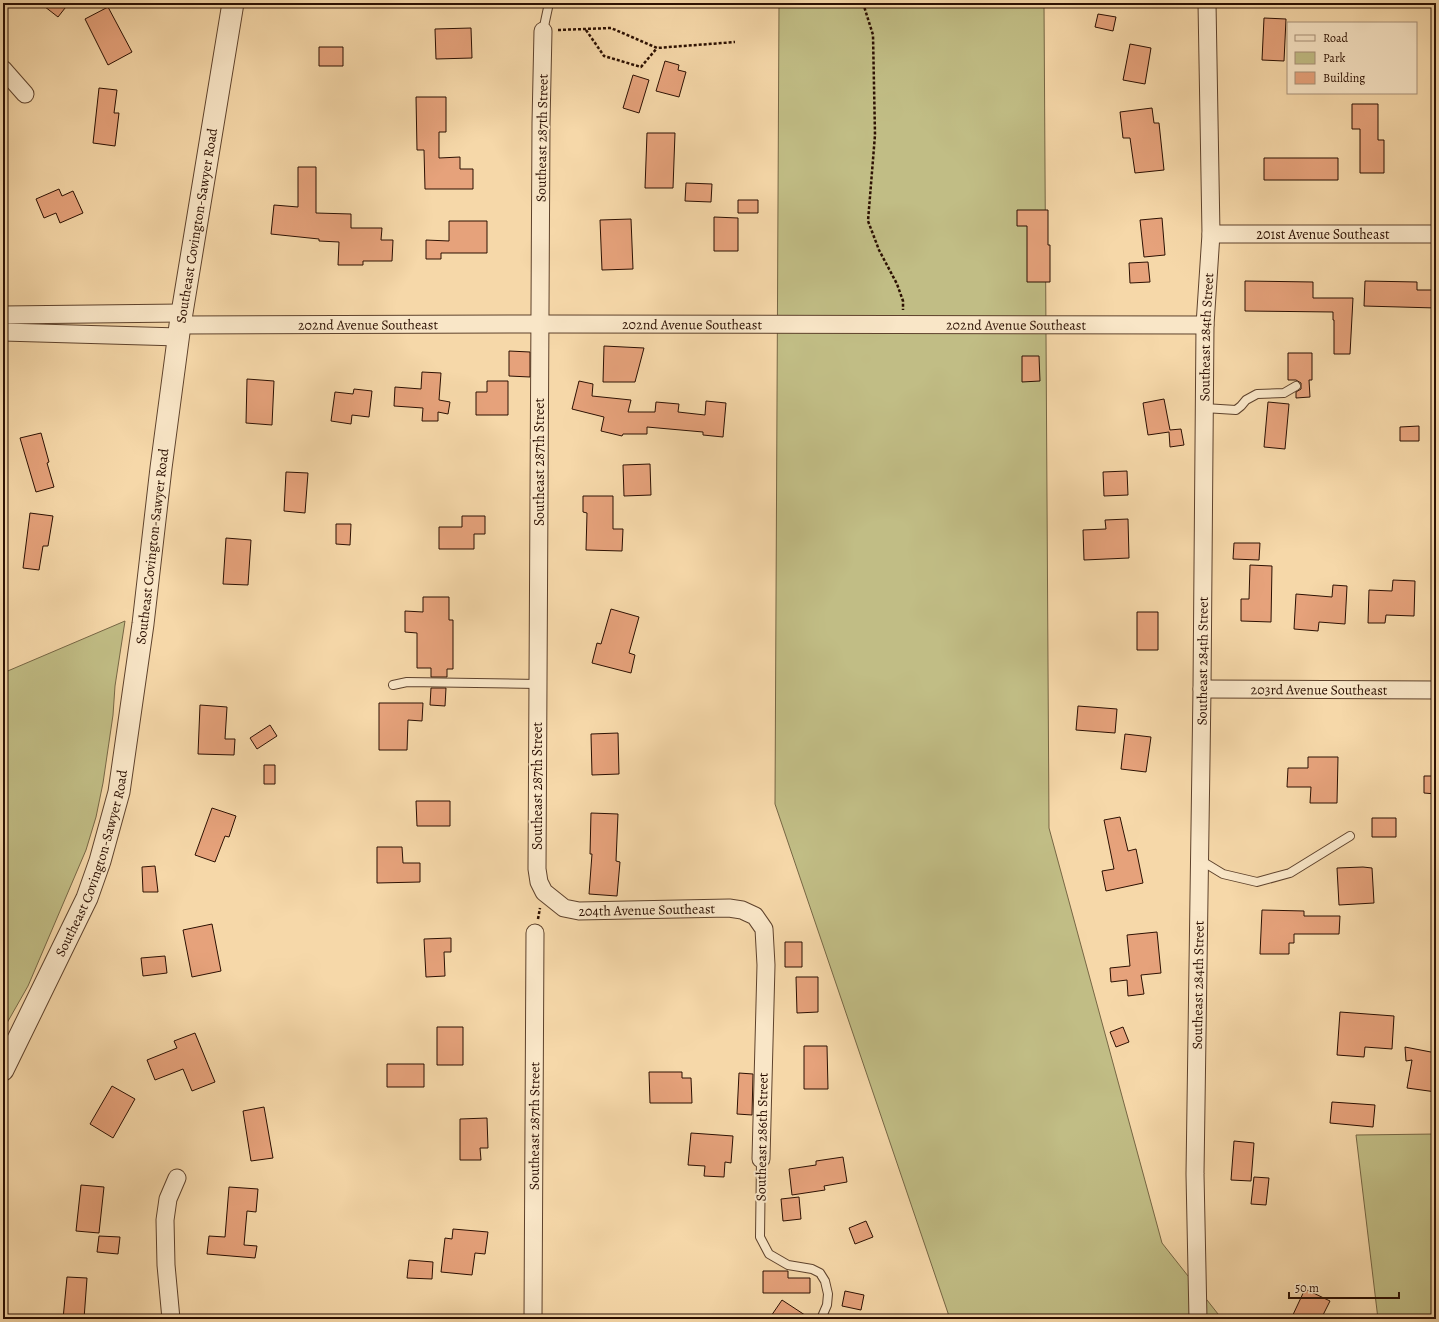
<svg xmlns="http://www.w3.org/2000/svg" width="1439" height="1322" viewBox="0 0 1439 1322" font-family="Alegreya,serif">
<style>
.green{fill:#c1bd85;stroke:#766644}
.building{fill:#e6a27b;stroke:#2c1002}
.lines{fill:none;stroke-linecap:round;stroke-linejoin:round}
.service-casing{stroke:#5e422c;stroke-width:10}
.minor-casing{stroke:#5e422c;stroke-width:19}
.tertiary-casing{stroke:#5e422c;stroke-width:23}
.path{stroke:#2c1002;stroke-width:2.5;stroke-dasharray:3 2;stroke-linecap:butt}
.service{stroke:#f9e6c7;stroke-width:8}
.minor{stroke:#f9e6c7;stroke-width:17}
.tertiary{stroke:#f9e6c7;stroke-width:21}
.labels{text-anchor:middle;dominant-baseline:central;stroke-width:4;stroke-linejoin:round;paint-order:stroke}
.street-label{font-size:14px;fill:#2c1002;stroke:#f9e6c7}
</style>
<rect width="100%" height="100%" fill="#f6d8a9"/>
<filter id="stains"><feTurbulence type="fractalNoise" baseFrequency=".005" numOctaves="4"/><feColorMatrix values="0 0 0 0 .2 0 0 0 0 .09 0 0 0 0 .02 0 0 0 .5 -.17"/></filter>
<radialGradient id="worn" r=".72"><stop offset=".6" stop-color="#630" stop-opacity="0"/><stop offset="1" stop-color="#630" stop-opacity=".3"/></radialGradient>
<path class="green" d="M779,3h265l5,825 113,415 60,76h-272l-175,-515z
M125,621l-10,65 -2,29 -10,68 -7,34 -10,33 -58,136 -25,44v-357z
M1436,1134v185h-58l-22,-184z"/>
<path class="building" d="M40,3h29l-11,14z
M108,7l24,45 -24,13 -23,-46z
M1098,14l18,3 -3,14 -18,-4z
M1264,18l22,1 -2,42 -22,-1z
M471,28l1,30 -36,1 -1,-30z
M1130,44l21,4 -6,36 -22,-4z
M319,47h24v19h-24z
M665,61l14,4 -1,5 8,2 -7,25 -23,-6z
M633,75l16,5 -10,33 -16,-5z
M99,88l18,2 -3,23h5l-4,33 -22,-3z
M416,97h30v35h-7v26l21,-1v12h13v20h-48l-1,-39h-7z
M1352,104h26v36h6v33h-24v-44h-8z
M1152,108l2,15h5l5,47 -29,3 -5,-35h-7l-3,-26z
M647,133h28l-2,55h-28z
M1264,158h74v22h-74z
M298,167h18v46l35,1v14h31l-1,12h12l-1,21h-29v4h-25l1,-23 -20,-1v-2l-48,-5 3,-29 24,2z
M686,183l26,1 -1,18 -26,-1z
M59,189l3,7 11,-5 10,22 -23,10 -4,-10 -12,5 -8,-19z
M738,200h20v13h-20z
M1017,210h31v35h2v37h-23v-56h-10z
M714,217l24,1v33h-24z
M1162,218l3,37 -21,2 -4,-37z
M631,219l2,50 -31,1 -2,-50z
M449,221h38v32h-46v6h-15v-19l23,1z
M1148,262l2,20 -20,1 -1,-20z
M1245,281l68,1v16h40l-3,56h-16v-34h-1v-8l-88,-1z
M1365,281l52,1v8h19v18l-72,-2z
M604,346l40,2 -9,34h-32z
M509,351l21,1v25l-21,-1z
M1288,353h24v27h-3l1,17 -14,1v-6l5,-3v-6l-5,-3h-8z
M1022,356h17l1,25 -18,1z
M422,372l19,1 -2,27 11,2 -2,12 -10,-2v9h-16l1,-13 -29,-2 1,-19 26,2z
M247,379l27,2 -2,44 -26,-2z
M487,381h21v34h-32v-23h11z
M579,381l14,3 -1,12 39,4 -3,12h27l1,-10 23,2 -1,8 27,3 1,-14 20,2 -3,34 -20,-2v-3l-56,-5v7h-24l-1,2 -21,-5 3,-14 -32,-8z
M354,389l18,2 -3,26 -17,-2 -1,9 -20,-3 4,-29 18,2z
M1164,399l6,31 11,-1 3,16 -14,2 -1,-15 -21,3 -5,-32z
M1268,402l21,2 -4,45 -21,-2z
M1419,426v15h-19v-14z
M41,433l8,29 -2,1 7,24 -18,5 -16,-54z
M650,464l1,31 -27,1 -1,-31z
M1127,471l1,24 -24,1 -1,-24z
M286,472l22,1 -3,40 -21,-2z
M583,496h30v33h10l-1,22 -36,-1 1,-37 -4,-1z
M30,513l23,3 -5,30h-5l-4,24 -16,-2z
M462,516h23v18h-11v15h-35v-22h23z
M1128,519l1,39 -45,2 -1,-30 23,-1 -1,-9z
M336,524h15l-1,21 -14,-1z
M226,538l25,2 -3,45 -25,-1z
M1234,543h26l-1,17 -26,-1z
M1250,565l22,1 -1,56 -30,-1v-22h8z
M1393,580l22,1 -1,35 -28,-1 -1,8h-17l1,-33 23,1z
M1333,585l14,1 -2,38 -26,-2 -1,9 -24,-2 2,-35 36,3z
M423,597h26v23h4v49h-6v8h-16v-9h-14v-35l-12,-1v-21l18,1z
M611,609l28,8 -10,36 6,2 -4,18 -39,-10 5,-20 4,1z
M1137,612h21v38h-21z
M431,688h15l-1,18 -15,-1z
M379,703h44l-1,18 -14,-1 -1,30h-28z
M200,705l27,2 -2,32h10l-1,16 -36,-1z
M1078,706l39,3 -2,24 -39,-3z
M270,725l7,11 -20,13 -7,-11z
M618,733l1,41 -27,1 -1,-41z
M1125,734l26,3 -5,35 -25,-3z
M1308,757h30l-1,46h-27l1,-16h-24l1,-19h20z
M264,765h11v19h-11z
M1424,776h12v18l-12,-1z
M416,801h34v25h-33z
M212,808l24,8 -7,21 -4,-1 -10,26 -20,-7z
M591,813l27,1 -2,47 4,1 -3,34 -28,-2 3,-40h-2z
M1120,817l8,34 8,-2 7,34 -37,8 -4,-20 12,-2 -10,-49z
M1372,818h24v19h-24z
M377,847h25l1,16h17v19l-43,1z
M155,866l3,26h-15l-1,-25z
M1363,867l9,1 2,35 -35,2 -2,-37z
M1262,910l42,1v5h36l-1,18h-45v9h-5v11h-29z
M212,924l9,47 -29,6 -9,-47z
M1157,932l4,41 -20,2 3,19 -16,2 -1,-16 -16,2 -1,-14 20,-2 -3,-31z
M451,938v14h-7l1,24 -19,1 -2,-38z
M785,942h17v25h-17z
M165,956l2,17 -24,3 -2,-18z
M796,977h22v35l-21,1z
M1340,1012l54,4 -2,33 -27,-2 -1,10 -27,-2z
M437,1027h26v38h-26z
M1123,1027l6,15 -13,5 -6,-15z
M195,1033l20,49 -23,9 -9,-22 -28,11 -8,-20 30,-12 -3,-7z
M804,1046h23l1,43h-24z
M1405,1047l31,6v39l-29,-4 5,-28 -6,1z
M387,1064h37v23h-37z
M649,1072h33v6h9l1,25h-42z
M739,1073l14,1 -1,41 -15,-1z
M112,1086l23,13 -22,39 -23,-14z
M1332,1102l43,3 -2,22 -43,-4z
M264,1107l9,51 -22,3 -8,-50z
M487,1118l1,30h-8l1,12h-21v-41z
M691,1133l42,3 -2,27 -6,-1 -1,15 -20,-1 1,-10 -17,-1z
M1234,1141l20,2 -3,38 -20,-1z
M843,1157l4,25 -23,4 1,4 -33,5 -3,-26 27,-4v-4z
M1254,1177l15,1 -3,27 -15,-1z
M81,1185l23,2 -5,46 -23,-2z
M229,1187l29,2 -2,23 -9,-1 -3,34 13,1 -2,12 -48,-4 2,-18 16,1z
M799,1197l2,22 -18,2 -2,-22z
M866,1221l7,16 -18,7 -6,-16z
M453,1229l35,3 -3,22 -10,-1 -3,22 -31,-3 4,-34 7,1z
M99,1236l21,1 -2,17 -21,-2z
M409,1260l24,2 -1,17 -25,-1z
M763,1271h25v7h22v15h-47z
M67,1277l20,1 -3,41h-21z
M1305,1289l25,12 -9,18h-30z
M845,1291l19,4 -3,15 -19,-4z
M782,1300l29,19h-42z"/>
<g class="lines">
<g class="service-casing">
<path id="service" d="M543,31l6,-28
M1204,408l32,2 5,-4 5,-6 11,-6 27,-1 12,-7
M393,685l14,-3 131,2
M1200,860l23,14 34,8 33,-9 60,-37
M761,1159l-1,78 9,17 19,11 24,4 8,4 5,8 3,13 -1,11 -6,14"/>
</g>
<g class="minor-casing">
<g id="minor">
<path id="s1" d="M543,31l-2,92 -4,746 2,13 5,10 20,16 15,3 150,-3 13,2 13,6 9,13 2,36 -5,194"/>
<path d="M3,69l22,25"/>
<path id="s2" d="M1211,234h225"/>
<path d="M3,315l179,-2"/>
<path id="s3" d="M180,325l360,-1 665,1"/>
<path d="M3,332l176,5"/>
<path id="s4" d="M1202,689l234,1"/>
<path d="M171,1319l-5,-54 -1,-45 3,-21 9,-21"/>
<path id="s5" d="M533,1319l2,-386"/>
<path id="s6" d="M1198,1319l-3,-145 7,-485 3,-364 6,-91 -4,-231"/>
</g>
</g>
<g class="tertiary-casing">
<g id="tertiary">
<path id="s7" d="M3,1070l84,-172 13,-37 19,-69 24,-168 18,-156 19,-143 53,-322"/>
</g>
</g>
<path class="path" d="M863,3l10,32 2,100 -7,86 11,29 18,34 6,17v9
M558,30l53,-2 46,20 78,-6
M586,30l18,26 37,11 16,-19
M538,919l2,-11"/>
<use href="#service" class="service"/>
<use href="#minor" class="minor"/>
<use href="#tertiary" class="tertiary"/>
</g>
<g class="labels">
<g class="street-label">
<text transform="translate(542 138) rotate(-89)">Southeast 287th Street</text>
<text stroke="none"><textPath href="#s7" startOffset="874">Southeast Covington-Sawyer Road</textPath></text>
<text stroke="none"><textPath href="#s2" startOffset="112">201st Avenue Southeast</textPath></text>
<text stroke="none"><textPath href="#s3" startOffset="188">202nd Avenue Southeast</textPath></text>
<text stroke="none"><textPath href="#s3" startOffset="512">202nd Avenue Southeast</textPath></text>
<text stroke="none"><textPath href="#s3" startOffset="836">202nd Avenue Southeast</textPath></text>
<text stroke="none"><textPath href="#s6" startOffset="982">Southeast 284th Street</textPath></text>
<text transform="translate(539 462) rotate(-90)">Southeast 287th Street</text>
<text stroke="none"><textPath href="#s7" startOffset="550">Southeast Covington-Sawyer Road</textPath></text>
<text stroke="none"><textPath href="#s6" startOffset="658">Southeast 284th Street</textPath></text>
<text stroke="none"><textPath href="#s4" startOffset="117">203rd Avenue Southeast</textPath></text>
<text transform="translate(537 786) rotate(-90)">Southeast 287th Street</text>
<text stroke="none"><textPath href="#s7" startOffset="226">Southeast Covington-Sawyer Road</textPath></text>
<text stroke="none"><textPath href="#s1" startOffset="971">204th Avenue Southeast</textPath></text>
<text stroke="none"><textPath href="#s6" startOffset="334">Southeast 284th Street</textPath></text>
<text stroke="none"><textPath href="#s5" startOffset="193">Southeast 287th Street</textPath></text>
<text transform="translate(762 1137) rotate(-89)">Southeast 286th Street</text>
</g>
</g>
<rect width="1439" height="1322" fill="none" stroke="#f6d8a9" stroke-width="16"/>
<rect x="4" y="4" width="1431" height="1314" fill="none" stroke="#2c1002" stroke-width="2"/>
<rect x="8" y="8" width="1423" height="1306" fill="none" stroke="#2c1002"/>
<rect x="1287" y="22" width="130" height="72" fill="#f9e6c7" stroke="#a79078"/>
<rect x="1295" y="35" width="20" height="6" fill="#f9e6c7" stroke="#a79078"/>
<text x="1323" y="42" font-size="12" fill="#2c1002">Road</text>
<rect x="1295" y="52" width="20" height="12" fill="#c1bd85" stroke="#a79078"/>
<text x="1323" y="62" font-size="12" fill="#2c1002">Park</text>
<rect x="1295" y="72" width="20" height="12" fill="#e6a27b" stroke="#a79078"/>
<text x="1323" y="82" font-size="12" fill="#2c1002">Building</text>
<path d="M1289 1292v6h110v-6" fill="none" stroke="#2c1002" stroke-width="2"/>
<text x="1295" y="1292" font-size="12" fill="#2c1002" stroke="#f9e6c7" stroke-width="3" paint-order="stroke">50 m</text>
<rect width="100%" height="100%" filter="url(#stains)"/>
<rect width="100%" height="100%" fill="url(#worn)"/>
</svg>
